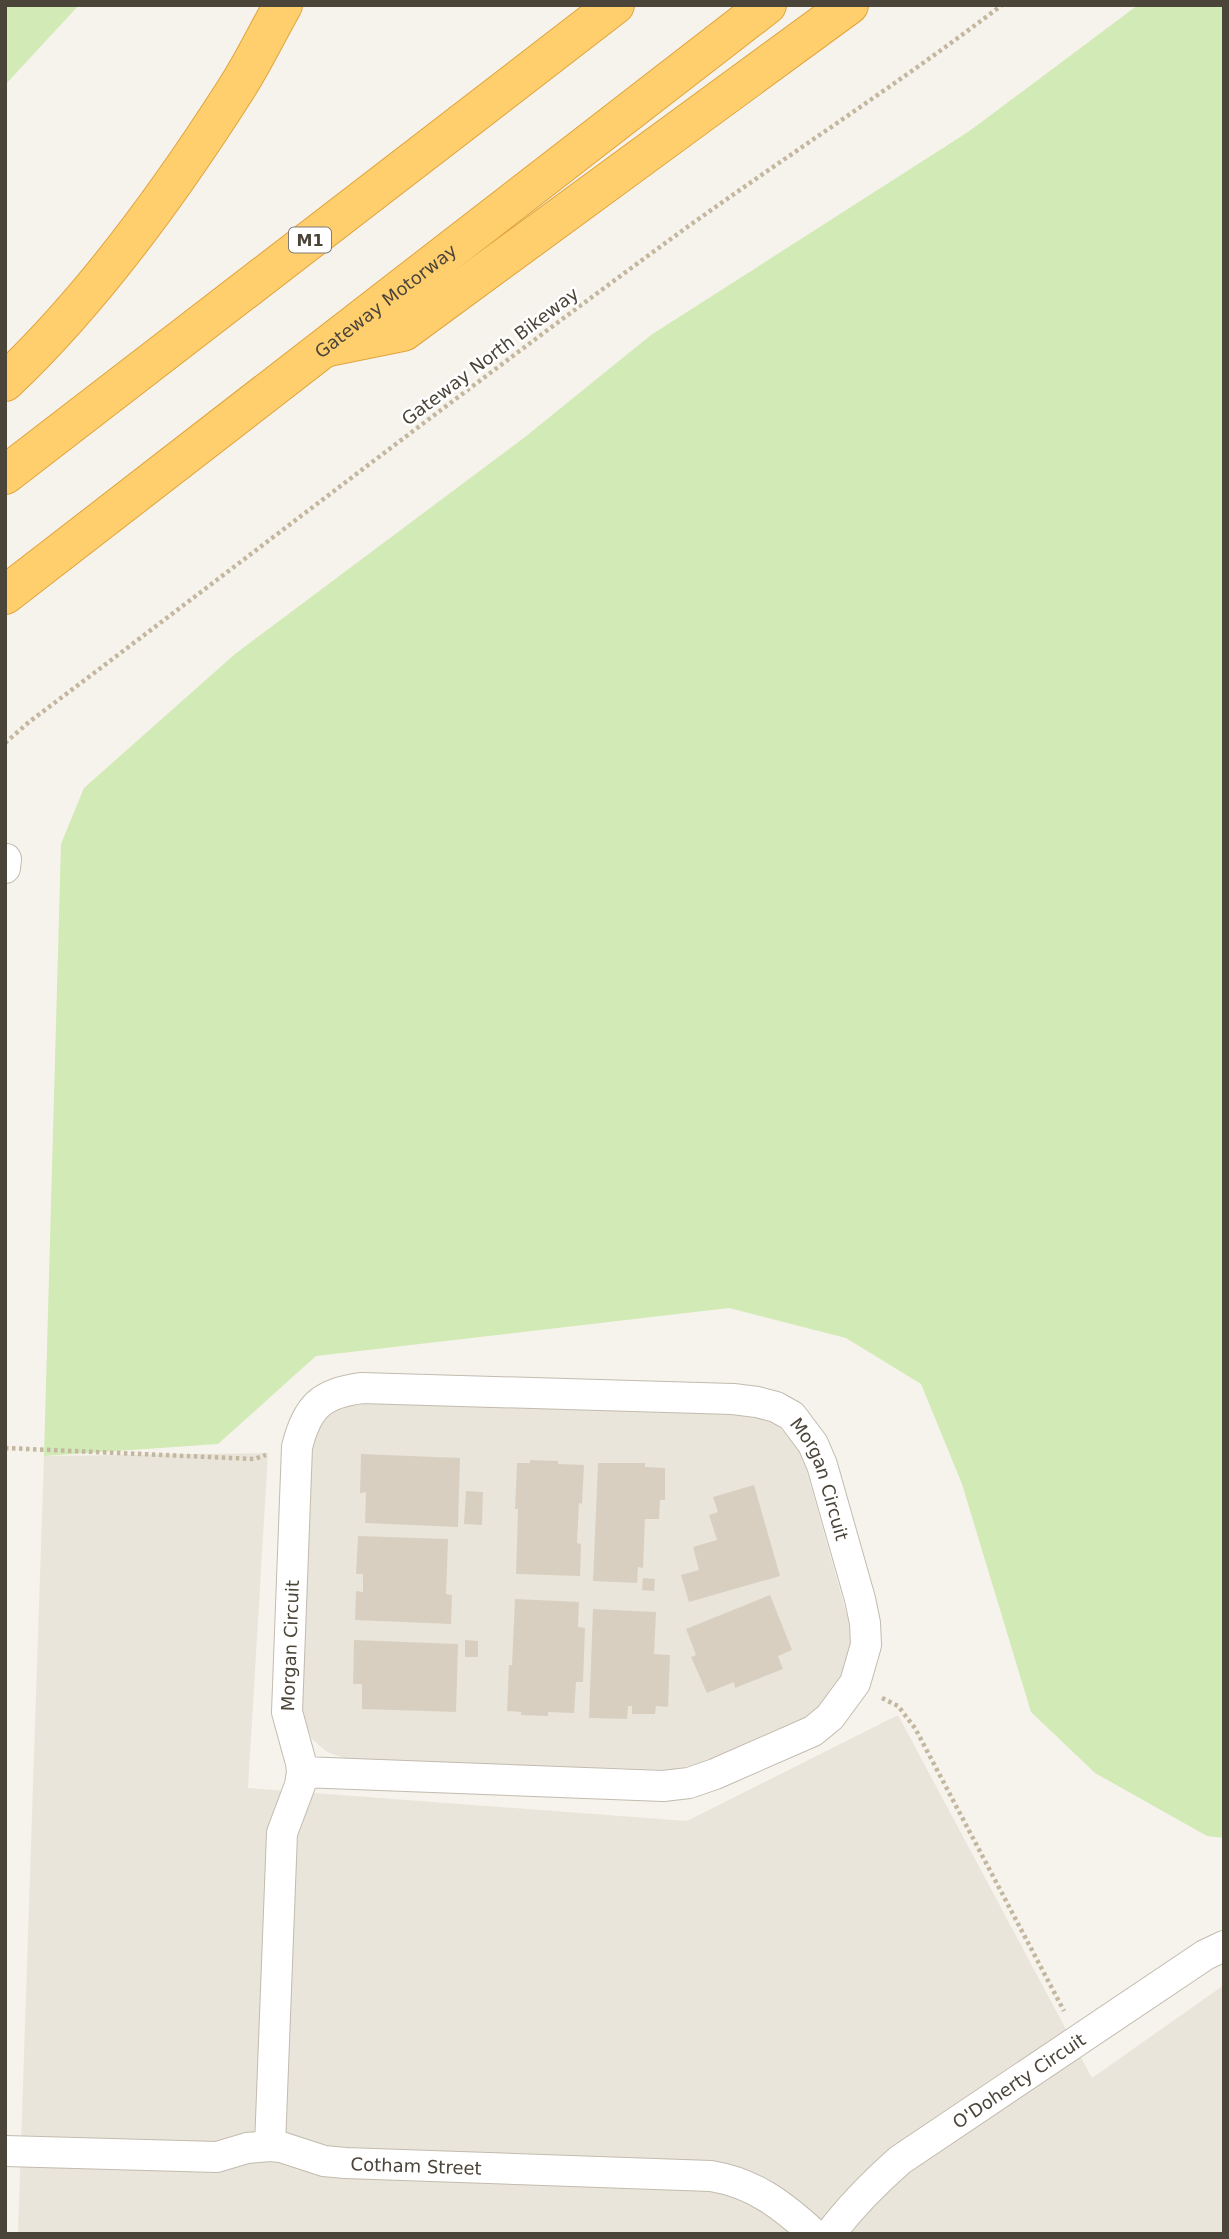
<svg xmlns="http://www.w3.org/2000/svg" width="1229" height="2239" viewBox="0 0 1229 2239" font-family="'DejaVu Sans',sans-serif">
<style>
.residential{fill:#eae5da}
.green{fill:#d2eab5}
.building{fill:#d8cfc1}
.lines{fill:none;stroke-linecap:round;stroke-linejoin:round}
.street-casing{stroke:#c2bbae;stroke-width:32}
.highway-casing{stroke:#e0a43c;stroke-width:40}
.path{stroke:#c4b79f;stroke-width:4.5;stroke-dasharray:3.5 3.5;stroke-linecap:butt}
.street{stroke:#fff;stroke-width:30}
.highway{stroke:#ffcf6e;stroke-width:38}
.labels{text-anchor:middle;dominant-baseline:central;stroke-width:5;stroke-linejoin:round;paint-order:stroke}
.shield{fill:#fff;stroke:#817c74;stroke-width:2}
.shield-label{font-size:16px;font-weight:bold;fill:#4b4439}
.street-label{font-size:18px;fill:#4b4439;stroke:#fff}
</style>
<rect width="100%" height="100%" fill="#f6f3ec"/>
<path class="residential" d="M376,1401l368,14 16,2 15,7 18,16 9,14 46,165 3,23 -4,18 -7,19 -11,17 -21,21 -15,9 -81,34 -39,10 -323,-10 -23,-8 -15,-13 -10,-22 9,-269 2,-8 10,-20 14,-11 8,-4z
M268,1453l-20,335 439,33 211,-106 194,363 132,-93v249h-1206l26,-778z"/>
<path class="green" d="M5,5h74l-74,80z
M1138,5h86v1833l-17,-2 -112,-63 -64,-61 -69,-228 -41,-100 -75,-46 -117,-30 -413,48 -98,88 -174,12 17,-612 23,-56 151,-134 290,-217 126,-102 317,-203z"/>
<path class="building" d="M361,1454l99,4 -2,69 -93,-4 1,-31 -6,1z
M530,1460l28,1v3l26,1 -2,39 -3,-1 -2,40 4,1 -1,32 -64,-2 2,-65h-3l2,-46h13z
M598,1463h47v4l20,1v32h-5l-1,19h-14l-2,49 -5,-1 -1,16 -44,-2z
M754,1485l26,91 -91,26 -8,-27 18,-5 -6,-23 24,-7 -8,-25 9,-3 -5,-15z
M466,1491l17,1 -1,33 -18,-1z
M358,1536l90,3 -2,55 6,1 -1,29 -96,-4 1,-29 7,1v-18h-7z
M643,1578l12,1 -1,12 -12,-1z
M770,1595l22,55 -14,6 5,13 -48,19 -1,-6 -27,11 -16,-36 5,-2 -10,-26z
M515,1599l64,3 -1,25 7,1 -2,54h-7l-2,31 -26,-1v4l-27,-1v-3l-14,-1 2,-46h3z
M593,1609l63,3 -2,42 16,1 -2,52 -12,-1 -1,8h-23v-8h-4l-1,13 -38,-1z
M354,1640l104,4 -2,68 -94,-3v-25h-9z
M465,1640l13,1v16h-13z"/>
<g class="lines">
<g class="street-casing">
<g id="street">
<path d="M5,868l1,-9"/>
<path id="s1" d="M270,2146l12,-313 18,-48 2,-13 -1,-9 -14,-51 10,-265c10,-40 24,-54 65,-59l371,11 24,3 19,5 16,9 21,28 9,21 38,134 5,24 1,22 -11,38 -25,34 -17,14 -98,43 -26,9 -26,3 -361,-14"/>
<path id="s2" d="M5,2151l212,6 30,-9 23,-2 11,1 43,14 21,2 366,13c43,7 71,29 103,58"/>
<path id="s3" d="M830,2234c21,-28 44,-51 70,-74l305,-205 19,-9"/>
</g>
</g>
<g class="highway-casing">
<g id="highway">
<path d="M329,347l74,-15 446,-327"/>
<path d="M5,382c88,-83 166,-191 231,-293 17,-26 31,-56 47,-84"/>
<path d="M5,475l610,-470"/>
<path id="s4" d="M5,595l762,-590"/>
</g>
</g>
<path class="path" d="M5,743l24,-21c217,-163 431,-329 650,-489 107,-77 218,-148 323,-228
M5,1448l249,11 12,-4
M882,1698l16,8 17,22 149,283"/>
<use href="#street" class="street"/>
<use href="#highway" class="highway"/>
</g>
<g class="labels">
<rect class="shield" x="289" y="227.5" width="42" height="25" rx="5"/>
<g class="shield-label">
<text x="310" y="240">M1</text>
</g>
<g class="street-label">
<text stroke="none"><textPath href="#s4" startOffset="481">Gateway Motorway</textPath></text>
<text transform="translate(490 356) rotate(-37)">Gateway North Bikeway</text>
<text stroke="none"><textPath href="#s1" startOffset="1304">Morgan Circuit</textPath></text>
<text stroke="none"><textPath href="#s1" startOffset="506">Morgan Circuit</textPath></text>
<text stroke="none"><textPath href="#s3" startOffset="245">O'Doherty Circuit</textPath></text>
<text stroke="none"><textPath href="#s2" startOffset="415">Cotham Street</textPath></text>
</g>
</g>
<rect width="1229" height="2239" fill="none" stroke="#4b4439" stroke-width="14"/>
</svg>
